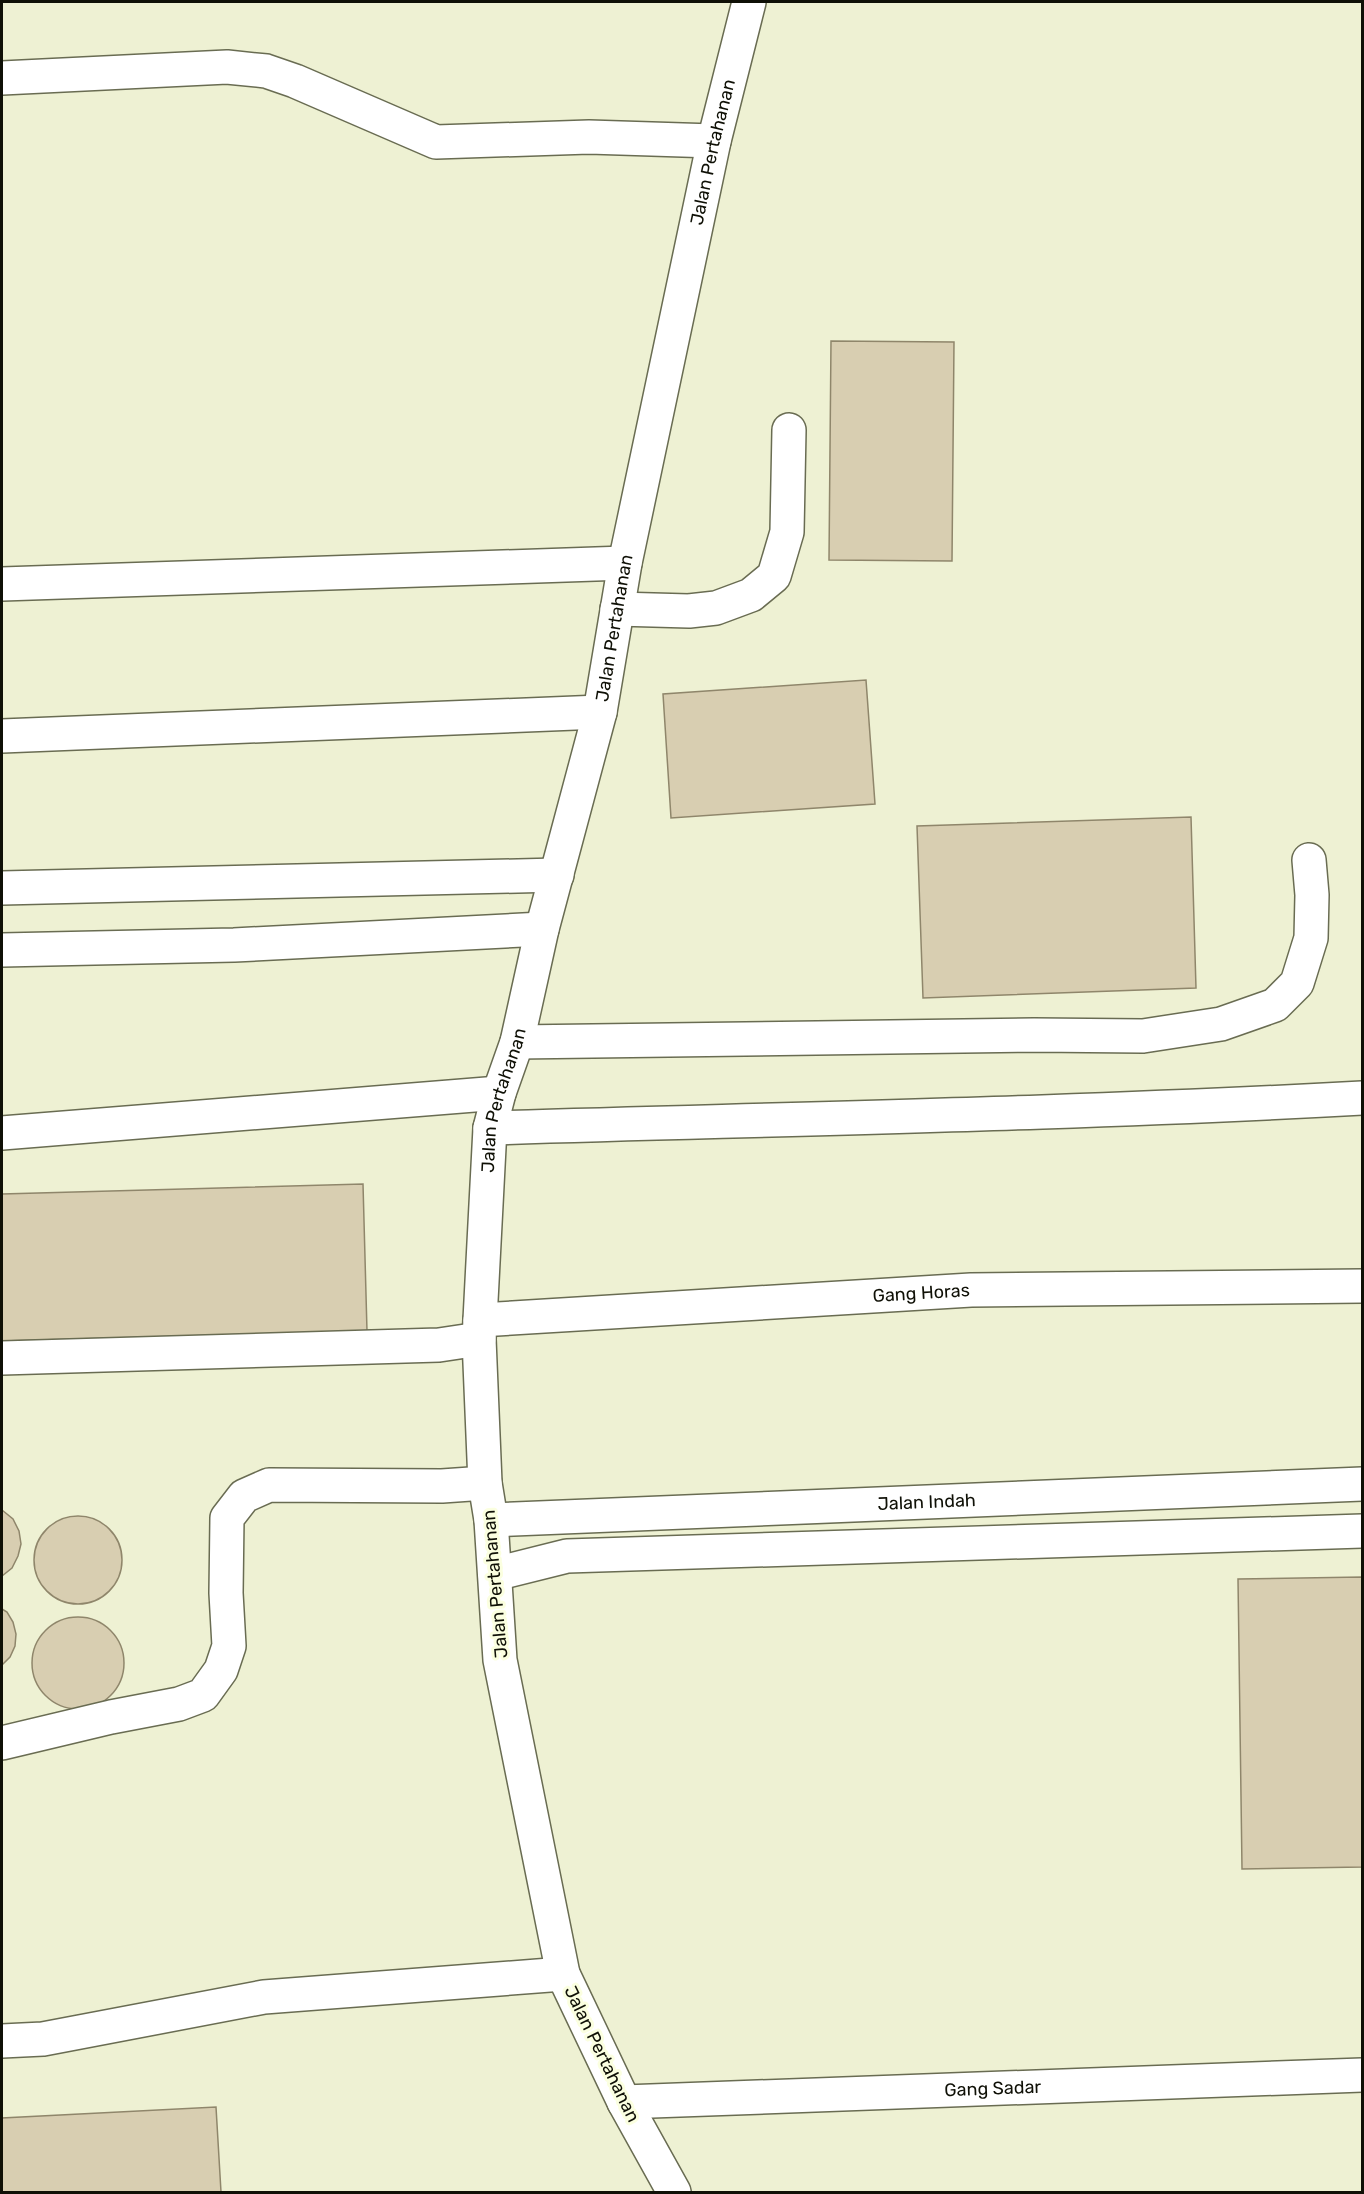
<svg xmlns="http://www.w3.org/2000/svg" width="1364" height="2194" viewBox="0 0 1364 2194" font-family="Rubik,sans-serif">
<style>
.building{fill:#d8ceb1;stroke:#8f866b;stroke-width:1.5}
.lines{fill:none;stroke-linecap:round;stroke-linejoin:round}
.minor-casing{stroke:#696c52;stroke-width:36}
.major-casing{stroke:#696c52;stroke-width:36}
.minor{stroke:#fff;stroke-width:33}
.major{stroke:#fff;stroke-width:33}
.labels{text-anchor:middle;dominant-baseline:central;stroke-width:6;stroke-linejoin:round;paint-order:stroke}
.street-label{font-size:18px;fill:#0f1006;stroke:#fbffe0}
</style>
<rect width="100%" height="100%" fill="#eef1d3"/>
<path class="building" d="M831,341l123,1 -2,219 -123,-1z
M866,680l9,124 -204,14 -8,-124z
M1191,817l5,171 -273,10 -6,-172z
M363,1184l4,147 -365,10v-147z
M2,1510l11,9 6,12 2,13 -3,12 -6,12 -10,8z
M34 1560a44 44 0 1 1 88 0a44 44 0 1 1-88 0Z
M1362,1577v290l-120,2 -4,-290z
M2,1609l5,3 6,10 3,12 -1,12 -5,11 -8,8z
M32 1663a46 46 0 1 1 92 0a46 46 0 1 1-92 0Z
M216,2107l5,85h-219v-74z"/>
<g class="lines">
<g class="minor-casing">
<g id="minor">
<path d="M2,78l225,-11 39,4 29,10 141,61 153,-5 125,4"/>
<path d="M2,584l623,-21"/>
<path d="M617,609l72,2 27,-3 35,-13 23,-19 13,-44 2,-102"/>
<path d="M2,736l598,-24"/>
<path d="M2,888l555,-13"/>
<path d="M2,950l232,-5 308,-16"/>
<path d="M517,1042l517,-7 109,1 78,-12 54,-19 22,-22 14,-45 1,-43 -3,-35"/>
<path d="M490,1128c291,-9 582,-14 872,-30"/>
<path d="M2,1133l497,-40"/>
<path id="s1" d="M480,1320l491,-30 391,-4"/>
<path d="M2,1358l437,-13 40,-6"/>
<path id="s2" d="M491,1520l871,-36"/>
<path d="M495,1574l72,-18 795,-25"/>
<path d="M2,1743l109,-26 68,-13 24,-9 18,-25 8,-24 -3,-53 1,-75 17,-22 25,-11 173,1 43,-3"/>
<path d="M2,2041l41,-2 221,-42 299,-23"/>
<path id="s3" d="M624,2102l738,-27"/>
</g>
</g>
<g class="major-casing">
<g id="major">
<path id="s4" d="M674,2192l-50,-90 -61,-128 -63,-314 -9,-140 -6,-37 -6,-144 11,-211 9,-35 18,-51 25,-113 58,-217 25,-149 89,-422 35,-139"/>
</g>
</g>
<use href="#minor" class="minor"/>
<use href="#major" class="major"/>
</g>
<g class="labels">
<g class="street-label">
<text stroke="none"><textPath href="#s4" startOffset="2100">Jalan Pertahanan</textPath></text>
<text stroke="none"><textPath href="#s4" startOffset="1614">Jalan Pertahanan</textPath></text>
<text stroke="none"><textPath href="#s4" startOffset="1128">Jalan Pertahanan</textPath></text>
<text stroke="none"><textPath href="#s1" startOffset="442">Gang Horas</textPath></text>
<text stroke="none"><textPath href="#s2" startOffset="436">Jalan Indah</textPath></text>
<text transform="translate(495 1584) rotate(-95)">Jalan Pertahanan</text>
<text transform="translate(602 2054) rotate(64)">Jalan Pertahanan</text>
<text stroke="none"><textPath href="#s3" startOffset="369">Gang Sadar</textPath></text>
</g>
</g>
<rect width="1364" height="2194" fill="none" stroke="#0f1006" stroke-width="6"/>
</svg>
